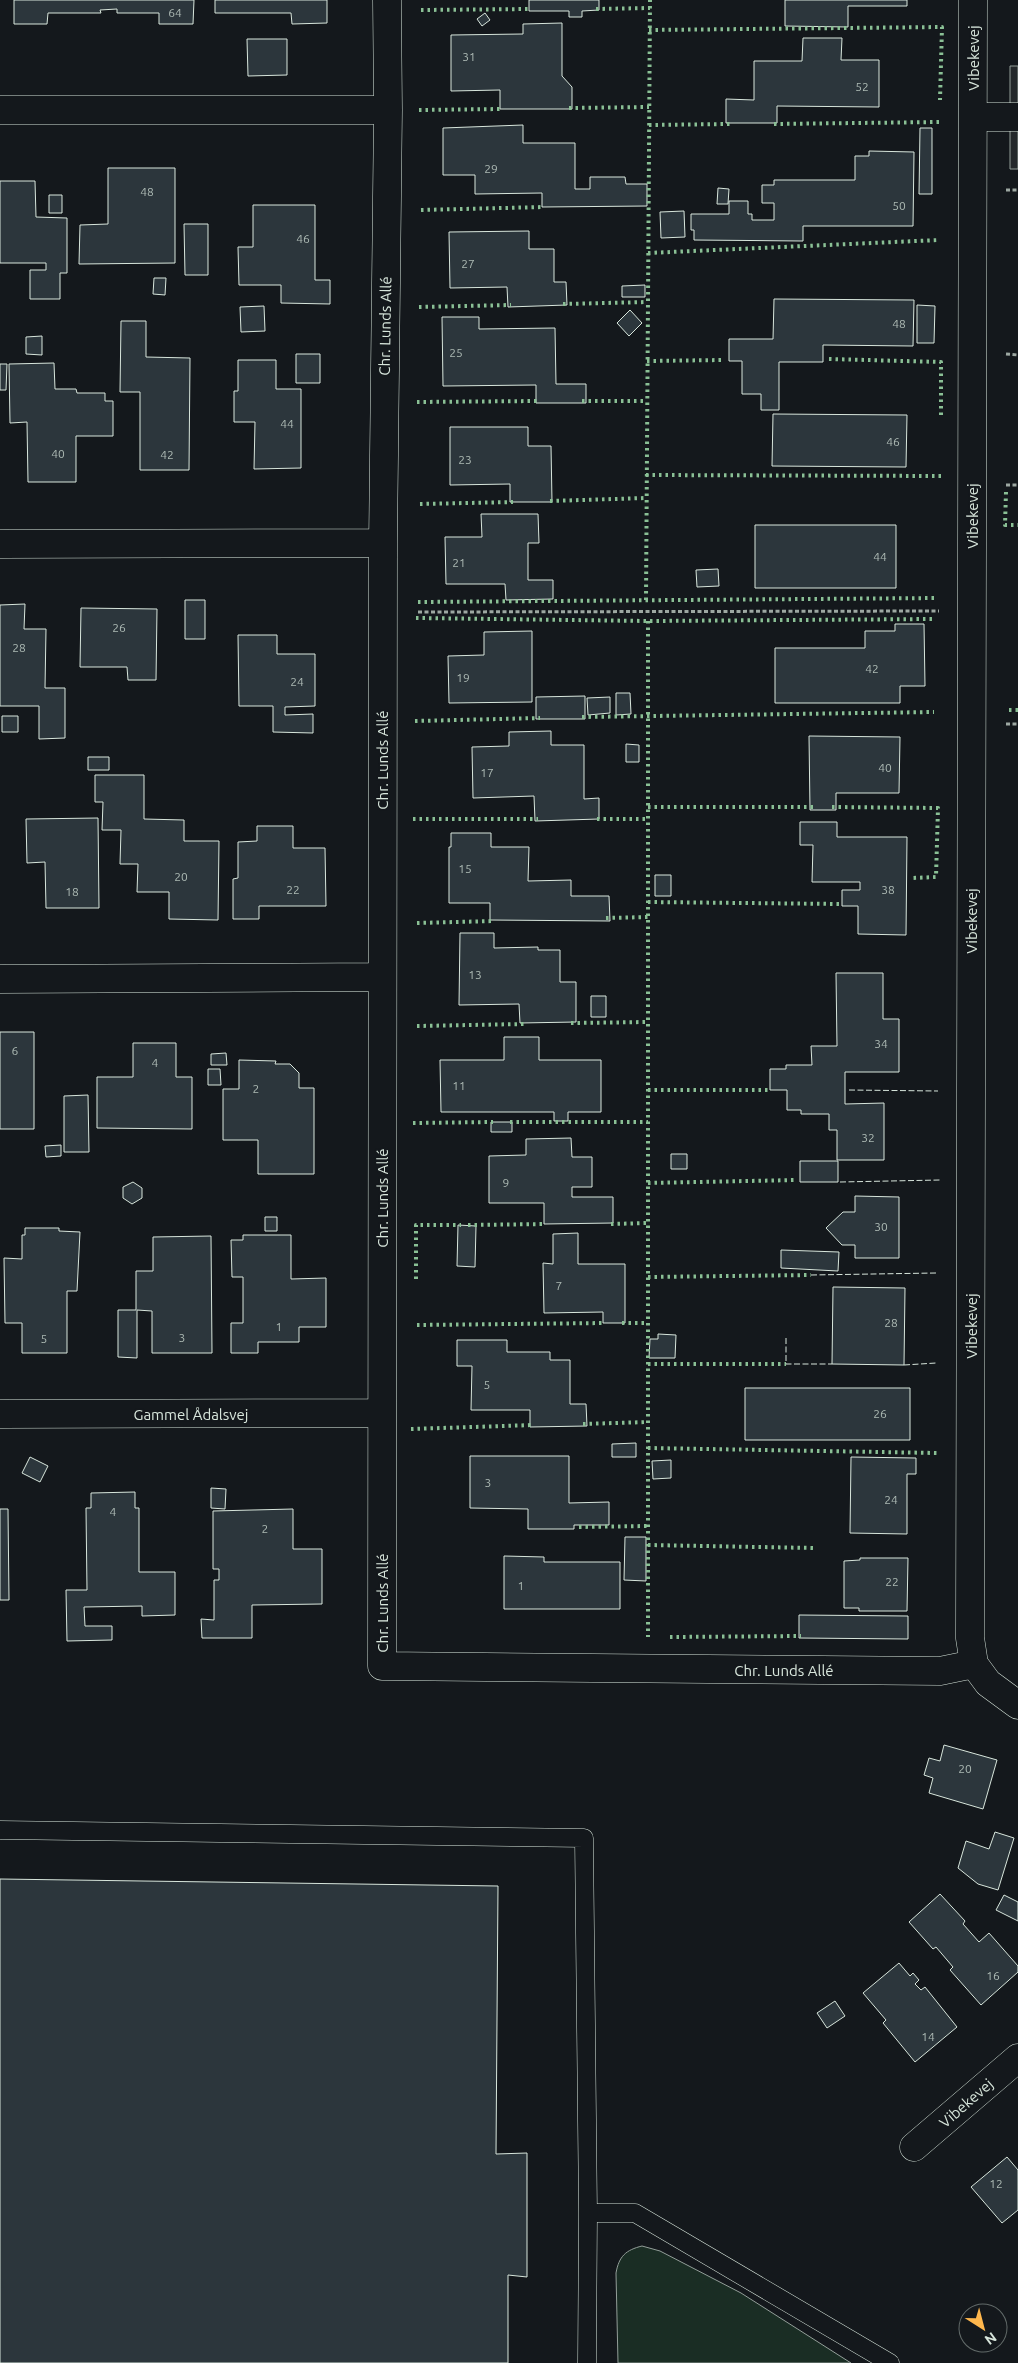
<svg xmlns="http://www.w3.org/2000/svg" width="1018" height="2363" viewBox="0 0 1018 2363" font-family="Ubuntu,sans-serif">
<style>
.green{fill:#1a2d24;stroke:#939e99}
.parking{fill:#24282b;stroke:#939e99}
.building{fill:#2c363c;stroke:#d8e6dc}
.lines{fill:none;stroke-linecap:round;stroke-linejoin:round}
.lane-casing{stroke:#d8e6dc;stroke-width:19}
.street-casing{stroke:#d8e6dc;stroke-width:29}
.path{stroke:#9da8a2;stroke-width:3;stroke-dasharray:4 2.5;stroke-linecap:butt}
.lane{stroke:#14181c;stroke-width:18}
.street{stroke:#14181c;stroke-width:28}
.hedge{stroke:#8ac095;stroke-width:4;stroke-dasharray:2.5 4;stroke-linecap:butt}
.fence{stroke:#d8e6dc;stroke-width:1;stroke-dasharray:6 2.5;stroke-linecap:butt}
.labels{text-anchor:middle;dominant-baseline:central;stroke-width:4;stroke-linejoin:round;paint-order:stroke}
.number-label{font-size:12px;fill:#adbab4}
.street-label{font-size:15px;fill:#d8e6dc;stroke:#14181c}
</style>
<rect width="100%" height="100%" fill="#14181c"/>
<path class="green" d="M642,2246l18,5 81,42 110,70h-233l-2,-90c3,-17 10,-23 26,-27z"/>
<path class="parking" d="M1010,66h8v103h-8z"/>
<path class="building" d="M14,0h180l-1,24h-34v-11h-42v-4l-17,1 1,3h-53l-1,11h-33z
M215,0h112v23l-35,1 -1,-11h-76z
M529,0h70v10l-17,1v6h-13v-6h-40z
M785,0h122v6h-59v21l-63,-1z
M485,13l5,7 -8,6 -5,-7z
M562,23v53l10,11v22h-72v-19l-49,1v-56l72,-1v-10z
M803,38h39l-1,22h38v47l-102,-1v17h-51v-24l28,1v-39h48z
M247,39h40v36l-39,1z
M523,125v18h52v46h15v-12h35l1,7h21v22l-105,1v-14l-67,1v-19h-32v-47z
M920,128h12v66h-13z
M869,151l45,1 -1,74h-110v15l-109,-1v-10h-3v-16h38v-13h19v13h4v6h22v-17h-12v-18h12v-5h81v-24h14z
M108,168h67v95l-96,1 1,-39 28,-1z
M0,181h35l1,36 31,1v55h-7v26h-30v-29h16v-7h-46z
M718,188l11,1 -1,15h-11z
M49,195h13v18h-13z
M253,205h62v75h15v24l-49,-1v-18h-42l-1,-38h15z
M684,211l1,26 -24,1 -1,-26z
M184,224h24v51h-23z
M529,231v18h25v33h12l1,23 -59,2 -1,-20 -57,1 -1,-56z
M154,278h12l-1,17 -12,-1z
M645,285v12h-23v-11z
M774,299l140,1 -1,46 -90,-1v17h-44v48h-18v-16h-19v-33h-13v-22h44z
M917,305l18,1 -1,37h-17z
M264,306l1,25 -24,1 -1,-25z
M630,310l12,13 -13,13 -12,-13z
M442,317h37v12l76,-1 1,56h30v19h-50v-18l-93,1z
M121,321h25v36l44,1 -1,112h-49v-78h-20z
M42,336v19l-16,-1v-17z
M296,354h24v29h-24z
M238,360h38v29h25v79l-47,1 1,-47h-21v-31h4z
M54,363l1,26h21l1,4h28v8h8v35h-37v46h-48l-1,-60 -17,1 -1,-59z
M0,364h7l-1,26h-6z
M773,414l134,1 -1,52 -134,-1z
M450,427h78v19h23l1,56h-42v-18l-60,1z
M481,514h57l1,29h-11v37h25v19l-47,1 -1,-16h-59l-1,-47h37z
M755,525h141v63h-141z
M718,569l1,17 -22,1 -1,-17z
M185,600h20v39h-20z
M25,604l-1,25h22l-1,59h20v50l-26,1v-33h-39v-101z
M81,608l76,1 -1,71h-28l-1,-13h-47z
M895,624h29l1,62h-25v17h-125v-55h90v-17h30z
M532,631v71l-83,1 -1,-47 36,-1v-23z
M238,635h39v19h38v52l-30,1v8l28,-1v19l-40,-1v-26h-34z
M616,693h14l1,21 -15,1z
M585,696v23h-49v-22z
M610,697v16l-22,2 -1,-17z
M2,716h16v16h-16z
M551,731v14h33v54l15,-1v21l-64,2 -1,-25 -61,2 -1,-51 37,-1v-14z
M809,736l91,1 -1,56h-63v17h-26z
M626,744l13,1v17h-13z
M88,757h21v13h-21z
M95,775h49v44l40,1v21h35l-1,79 -49,-1v-27h-32l1,-28h-18l1,-34h-19l1,-28h-8z
M98,818l1,90h-53l-1,-46 -18,1 -1,-44z
M800,822h37v15h70l-1,98 -48,-1v-28h-16v-16h18v-8h-48l1,-37h-13z
M257,826h36v22h32l1,58h-67v13h-26v-40l5,-1v-36l19,-1z
M451,833h40v14h38l-1,34 43,-1v16h38l1,25 -120,-1v-17h-41v-56h2z
M655,875h16v21h-16z
M460,933h34v15l44,-1v3h22v32h16v40l-56,1 -1,-19 -60,1z
M836,973h47v46h16v53h-54v32l39,-1v57h-47v-30h-8v-16h-28v-4h-14v-20h-17v-21h16v-4h26l-1,-19h26z
M591,996h15v21h-15z
M0,1032h34v97h-34z
M504,1037h35v23h62v52h-33v9h-14v-9h-113l-1,-52h64z
M133,1043h43v34h16v52l-95,-1v-51h36z
M226,1053l1,12h-16v-11z
M239,1060l37,1 -1,3h15l9,9v15h15v86h-56v-34h-35v-51h16z
M208,1069h12l1,16h-13z
M88,1095l1,57h-25v-56z
M491,1122h21v10h-21z
M571,1138l1,19h20v30h-20v10h41v26l-69,1v-21h-55v-47l37,-1v-16z
M61,1145v11l-15,1 -1,-11z
M671,1154h16v15h-16z
M800,1161h38v21h-38z
M133,1182l9,6v10l-10,6 -9,-6v-11z
M855,1196l44,1v61h-44v-13h-13l-16,-17 17,-16h12z
M265,1217h12v14h-12z
M458,1225l18,1 -1,41 -18,-1z
M25,1228h34v3l21,1 -3,59h-10v62h-45v-30h-17l-1,-65 18,1v-24h3z
M578,1233v31h47v59h-22v-11l-59,1 -1,-50 10,1v-30z
M243,1235h48v44l35,-1v49h-27v15h-41v11h-27v-30h12v-46h-11l-1,-37h12z
M211,1236l1,117h-60v-42l-15,-1v48l-19,-1v-47h18v-39h17v-34z
M781,1250l58,2 -1,19 -57,-3z
M833,1287l72,1 -1,77 -72,-1z
M658,1334l18,1 -1,23h-26l1,-19h8z
M457,1340h50v12h43v8h20v44h16l1,22 -57,1v-17h-59l1,-44h-15z
M745,1388h165v52h-165z
M636,1443v14h-24v-13z
M470,1456h99v47l40,-1v23h-35v4h-46v-20l-58,-1z
M30,1457l18,9 -8,16 -18,-9z
M851,1457l65,1v16h-9v60l-57,-1z
M671,1460v18l-18,1 -1,-18z
M211,1488l15,1 -1,20 -14,-1z
M135,1492v16h4v64h36v43l-33,1v-10l-58,1 1,19h27v14l-45,1 -1,-51h21l-1,-82h5v-15z
M0,1509h8l1,91h-9z
M293,1509v40h29v55l-70,1v33h-50l-1,-19 13,1v-40h5v-11h-6v-58z
M625,1537h21v44l-22,-1z
M504,1556l40,1v5h76v47h-116z
M860,1558h48l-1,53h-48v-3h-15v-47l16,-1z
M799,1615l109,1v23l-109,-1z
M944,1745l53,15 -14,49 -54,-16 4,-15 -9,-3 5,-17 11,3z
M995,1832l19,6 -16,52 -20,-6 -20,-16 8,-27 23,8z
M0,1879l498,7 -2,268 31,-1v124l-19,-2v88h-508z
M940,1894l25,27 -2,3 16,18 10,-9 29,33v6l-37,33 -31,-35 3,-3 -17,-20 -3,2 -24,-27z
M1004,1895l14,7v19l-22,-11z
M899,1963l11,13 3,-3 6,7 -4,4 6,6 4,-3 32,40 -42,35 -32,-39 3,-3 -23,-27z
M835,2001l10,15 -18,12 -10,-15z
M1007,2157l11,13v40l-16,13 -31,-36z"/>
<g class="lines">
<g class="lane-casing">
<path id="lane" d="M0,1830l584,8 4,375
M587,2363l1,-150h47l255,150"/>
</g>
<g class="street-casing">
<path id="street" d="M387,0l1,110 -5,433 -1,1123 558,5 34,-7
M973,0l-3,1638 4,26 14,19 30,22
M0,110h388
M973,117h45
M0,544l383,-1
M0,979l382,-2
M0,1414l382,-1
M914,2147l104,-89"/>
</g>
<path class="path" d="M1006,190h12
M1006,354l12,1
M1006,485h12
M418,612l521,-1
M1006,724h12"/>
<use href="#lane" class="lane"/>
<use href="#street" class="street"/>
<path class="hedge" d="M596,9l54,-1
M421,10l110,-1
M649,30l293,-3 -2,73
M569,108l80,-1
M419,110l83,-1
M774,124l165,-2
M649,125l81,-1
M421,210l123,-3
M648,253l291,-13
M563,304l84,-2
M419,307l92,-2
M829,359l112,3v57
M647,361l76,-1
M582,401h65
M417,402l121,-1
M646,475l295,1
M1006,492l-1,33h13
M550,501l96,-3
M420,504l93,-2
M646,600l4,-600
M418,602l520,-4
M416,618l232,3 286,-2
M648,621v1016
M1009,710h9
M582,717l352,-5
M415,721l125,-3
M648,807h165
M832,807l106,1 -2,69 -24,1
M413,819h125
M597,819h51
M648,902l192,2
M606,918l42,-1
M417,923l77,-2
M571,1023l77,-1
M417,1026l107,-2
M648,1090h120
M510,1122h138
M413,1123l80,-1
M648,1183l149,-3
M611,1224l37,-1
M468,1225l78,-1
M648,1277l163,-2
M416,1279v-54h45
M622,1323h26
M417,1325l188,-2
M648,1364h138
M583,1424l65,-2
M411,1429l123,-4
M648,1448l289,5
M579,1527l69,-1
M648,1545l166,3
M670,1637l131,-1"/>
<path class="fence" d="M849,1090l89,1
M840,1182l100,-2
M811,1275l125,-2
M786,1338v26h46
M904,1365l32,-2"/>
</g>
<g class="labels">
<g class="number-label">
<text x="175" y="12">64</text>
<text x="469" y="56">31</text>
<text x="862" y="86">52</text>
<text x="491" y="168">29</text>
<text x="147" y="191">48</text>
<text x="899" y="205">50</text>
<text x="303" y="238">46</text>
<text x="468" y="263">27</text>
<text x="899" y="323">48</text>
<text x="456" y="352">25</text>
<text x="287" y="423">44</text>
<text x="893" y="441">46</text>
<text x="58" y="453">40</text>
<text x="167" y="454">42</text>
<text x="465" y="459">23</text>
<text x="880" y="556">44</text>
<text x="459" y="562">21</text>
<text x="119" y="627">26</text>
<text x="19" y="647">28</text>
<text x="872" y="668">42</text>
<text x="463" y="677">19</text>
<text x="297" y="681">24</text>
<text x="885" y="767">40</text>
<text x="487" y="772">17</text>
<text x="465" y="868">15</text>
<text x="181" y="876">20</text>
<text x="293" y="889">22</text>
<text x="888" y="889">38</text>
<text x="72" y="891">18</text>
<text x="475" y="974">13</text>
<text x="881" y="1043">34</text>
<text x="15" y="1050">6</text>
<text x="155" y="1062">4</text>
<text x="459" y="1085">11</text>
<text x="256" y="1088">2</text>
<text x="868" y="1137">32</text>
<text x="506" y="1182">9</text>
<text x="881" y="1226">30</text>
<text x="559" y="1285">7</text>
<text x="891" y="1322">28</text>
<text x="279" y="1326">1</text>
<text x="182" y="1337">3</text>
<text x="44" y="1338">5</text>
<text x="487" y="1384">5</text>
<text x="880" y="1413">26</text>
<text x="488" y="1482">3</text>
<text x="891" y="1499">24</text>
<text x="113" y="1511">4</text>
<text x="265" y="1528">2</text>
<text x="892" y="1581">22</text>
<text x="521" y="1585">1</text>
<text x="965" y="1768">20</text>
<text x="993" y="1975">16</text>
<text x="928" y="2036">14</text>
<text x="996" y="2183">12</text>
</g>
<g class="street-label">
<text transform="translate(973 58) rotate(-90)">Vibekevej</text>
<text transform="translate(385 326) rotate(-89)">Chr. Lunds Allé</text>
<text transform="translate(972 516) rotate(-90)">Vibekevej</text>
<text transform="translate(382 760) rotate(-90)">Chr. Lunds Allé</text>
<text transform="translate(971 921) rotate(-90)">Vibekevej</text>
<text transform="translate(382 1198) rotate(-90)">Chr. Lunds Allé</text>
<text transform="translate(971 1326) rotate(-90)">Vibekevej</text>
<text x="191" y="1414">Gammel Ådalsvej</text>
<text transform="translate(382 1603) rotate(-90)">Chr. Lunds Allé</text>
<text x="784" y="1670">Chr. Lunds Allé</text>
<text transform="translate(966 2103) rotate(-41)">Vibekevej</text>
</g>
</g>
<g transform="translate(983 2328) rotate(144)"><circle r="24" fill="#14181c" stroke="#626a69"/>
<path d="M0-4L9 19L0 12L-9 19Z" fill="#ffb74d"/>
<text y="-8" font-size="14" font-weight="bold" text-anchor="middle" fill="#d8e6dc">N</text>
</g>
</svg>
